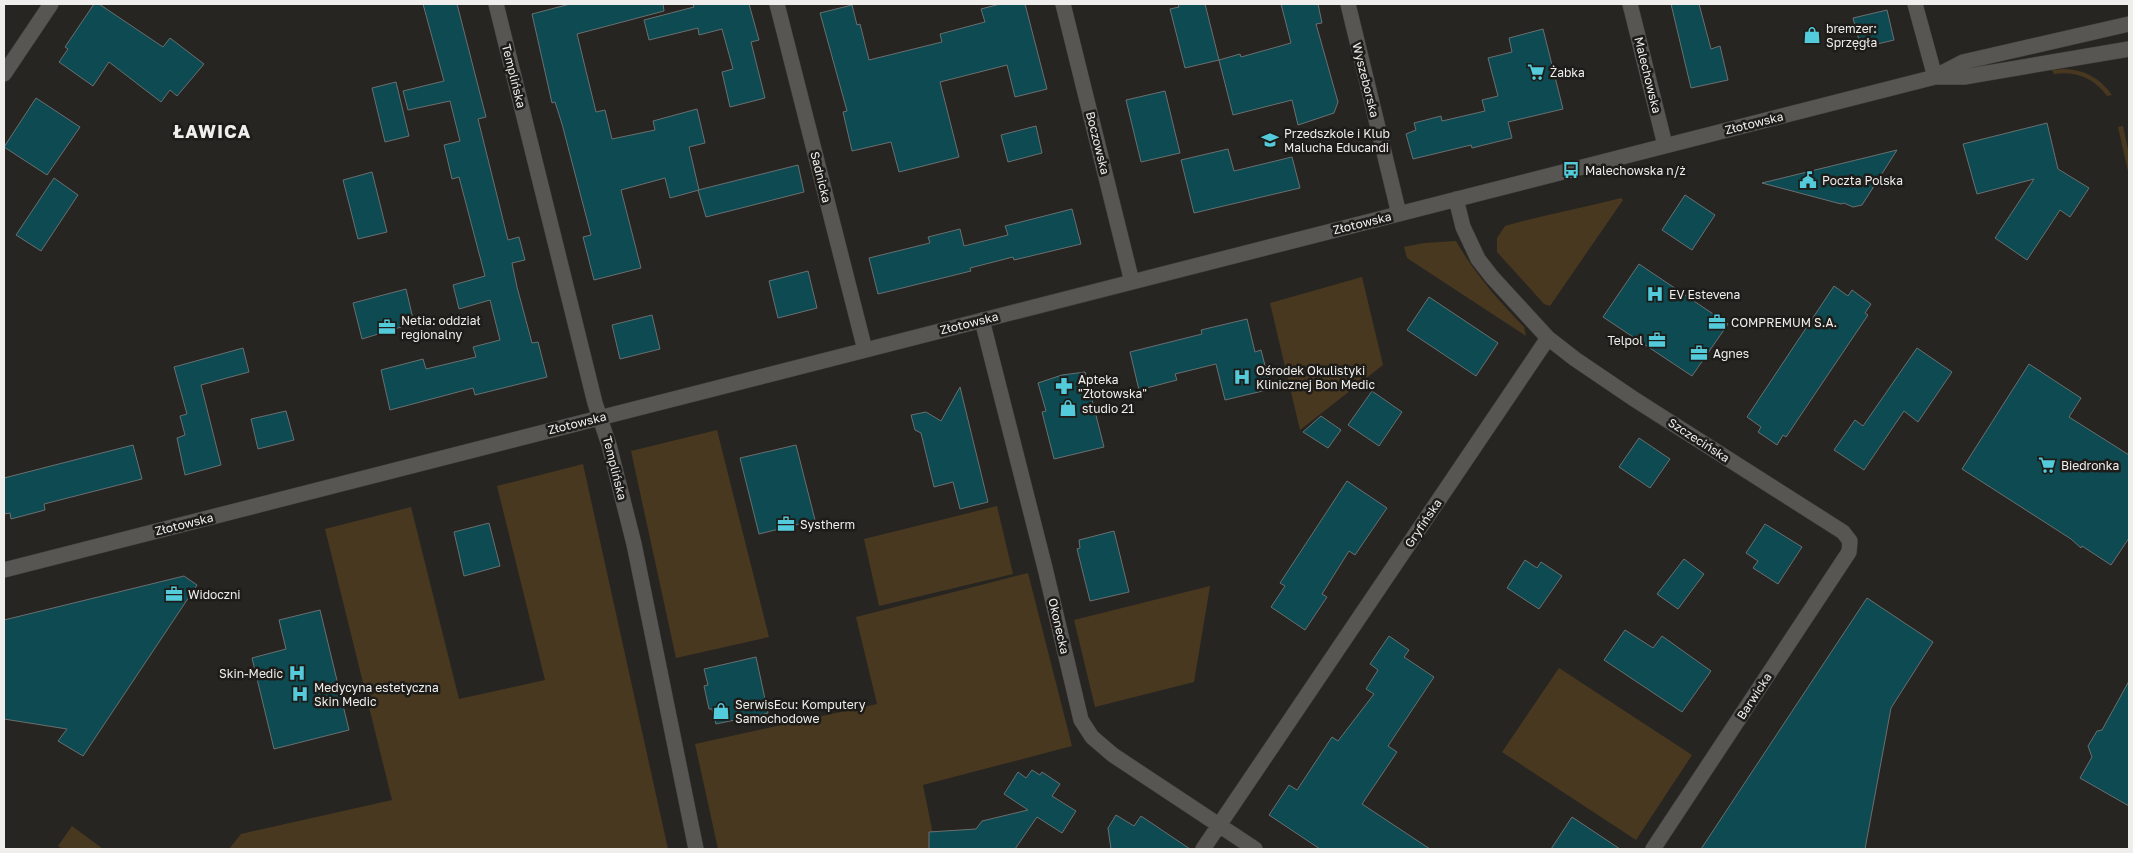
<svg xmlns="http://www.w3.org/2000/svg" width="2133" height="853" viewBox="0 0 2133 853" font-family="'Golos Text',sans-serif">
<style>
.green{fill:#48381f}
.building{fill:#0d4a51;stroke:#6a6f70}
.lines{fill:none;stroke-linecap:round;stroke-linejoin:round}
.minor-casing{stroke:#413f3d;stroke-width:16}
.minor{stroke:#585653;stroke-width:15}
.labels{text-anchor:middle;dominant-baseline:central;stroke-width:5;stroke-linejoin:round;paint-order:stroke}
.poi-label{font-size:12px;fill:#efeeec;stroke:#1e1c19;text-anchor:start}
.street-label{font-size:12px;fill:#efeeec;stroke:#1e1c19}
.district-label{font-size:18px;font-weight:bold;letter-spacing:1px;fill:#efeeec;stroke:#1e1c19}
</style>
<rect width="100%" height="100%" fill="#272522"/>
<path class="green" d="M2063,69c21,0 37,9 49,26l-5,1c-13,-18 -31,-25 -53,-22l-2,-4z
M2123,126l6,28v22l-11,-49z
M1621,198l2,2 -73,106 -6,-2 -47,-52v-14l8,-12c38,-11 77,-18 116,-28z
M1456,241c19,33 42,59 68,86l2,9 -119,-78 -3,-11 20,-4z
M1362,277l21,88 -83,65 -30,-127z
M717,430l52,207 -93,21 -45,-207z
M583,464l85,385h-439l12,-15 151,-34 -67,-271 86,-22 48,192 86,-19 -48,-194z
M997,506l16,68 -134,32 -15,-67z
M1028,573l44,173 -149,39 13,64h-218l-23,-105 182,-40 -21,-87z
M1210,586l-16,96 -99,25 -21,-87z
M1559,668l133,87 -56,85 -134,-88z
M72,826l31,23h-40l-5,-3z"/>
<path class="building" d="M94,4h5l64,43 7,-9 34,26 -27,32 -7,-6 -9,12 -52,-40 -16,24 -34,-24 9,-13 -3,-2z
M423,4h34l29,113 -8,2 30,121 11,-3 6,23 -13,3 5,24 15,56 6,-1 9,35 -72,18 -2,-7 -83,22 -9,-40 42,-11 3,10 50,-12 -3,-10 27,-7 -10,-40 -31,9 -6,-24 32,-9 -26,-99 -7,2 -8,-34 16,-4 -10,-40 -42,9 -5,-19 41,-10z
M570,4h93l1,7 -87,23 19,78 9,-2 7,29 43,-9 -2,-9 44,-12 8,34 -16,4 10,43 -29,8 -5,-20 -44,12 20,78 -47,12 -11,-43 8,-2 -29,-111 -7,-22 -3,1 -20,-89z
M693,4h56l10,36 -8,2 14,56 -35,9 -8,-35 11,-3 -11,-40 -23,6 -1,-7 -49,12 -5,-20 50,-13z
M1000,4h25l22,85 -32,8 -8,-32 -67,17 19,75 -60,15 -8,-30 -39,9 -9,-39 4,-1 -27,-98 32,-8 5,20 3,-1 9,36 73,-18 -2,-8 45,-12 -4,-13z
M1178,4h27l14,56 -34,8 -15,-59 9,-2z
M1281,4h37l4,19 -6,1 22,78 -4,11 -36,12 -6,-25 -59,15 -14,-55 21,-6 1,3 50,-14z
M1671,4h28l12,45 9,-3 8,34 -37,8z
M1887,10l7,30 -33,8 -8,-30z
M1543,29l20,80 -55,13 4,16 -40,10 -1,-3 -58,14 -7,-25 10,-4 -2,-7 27,-7 1,5 43,-10 -3,-11 16,-4 -10,-38 24,-6 -3,-14z
M396,82l13,54 -24,6 -13,-54z
M1165,91l15,62 -39,9 -15,-62z
M36,98l44,29 -33,48 -43,-28z
M2047,123l11,46 31,19 -19,29 -10,-7 -33,50 -32,-22 39,-59 -57,15 -14,-50z
M1036,126l6,27 -34,9 -7,-27z
M1228,149l6,22 58,-14 8,31 -106,25 -13,-53z
M1897,150l-35,55 -9,2 -9,-4 -3,1 -79,-21z
M798,165l6,27 -98,25 -8,-27z
M372,172l15,60 -29,7 -15,-59z
M54,178l24,17 -37,56 -25,-16z
M1685,195l30,20 -23,35 -30,-20z
M1072,209l9,35 -67,16 -1,-3 -43,11 1,3 -93,23 -9,-36 61,-15 -2,-6 32,-8 4,17 44,-11 -3,-9z
M1639,264l89,60 -36,52 -89,-59z
M808,271l9,37 -39,10 -9,-37z
M1834,286l14,10 4,-6 19,14 -6,9 3,2 -82,122 -3,-2 -6,10 -19,-13 3,-5 -14,-10z
M406,289l8,34 -52,16 -9,-36z
M1429,297l69,46 -22,33 -69,-46z
M652,315l8,34 -40,10 -8,-34z
M1247,319l8,33 6,-2 10,39 -46,11 -9,-36 -41,10 2,6 -38,10 -9,-38 72,-18 -1,-4z
M243,348l6,24 -48,13 20,80 -36,10 -8,-37 8,-3 -5,-19 7,-2 -13,-47z
M1917,348l35,24 -34,50 -14,-11 -40,59 -30,-20 21,-30 8,6z
M2029,364l52,34 -12,19 60,38v83l-18,27 -29,-19 -1,2 -10,-9 -109,-70z
M1085,372l19,75 -50,12 -12,-47 4,-1 -8,-28 24,-8z
M960,387l28,115 -28,7 -7,-27 -19,5 -13,-54 -6,-3 -4,-15 15,-3 15,9z
M1372,391l30,21 -23,34 -31,-21z
M286,411l8,29 -36,9 -7,-30z
M1321,416l20,14 -13,18 -25,-16z
M1639,438l31,21 -20,29 -31,-21z
M133,445l9,34 -98,25 1,6 -34,9 -1,-6 -6,1v-36z
M796,445l19,75 -56,14 -19,-76z
M1347,481l40,27 -32,47 -6,-4 -27,43 5,3 -22,33 -34,-23 14,-21 -5,-3z
M489,523l11,43 -36,10 -10,-44z
M1765,524l37,23 -24,37 -25,-16 5,-7 -12,-8z
M1114,531l15,61 -39,9 -13,-52 3,-1 -1,-8z
M1684,559l20,15 -26,35 -21,-15z
M1525,560l12,8 4,-6 21,14 -23,33 -32,-21z
M184,576l13,9 -114,171 -25,-15 9,-12 -63,-10v-99z
M1867,598l66,44 -42,66 -26,141h-164z
M320,610l29,120 -75,19 -22,-91 34,-9 -7,-29z
M1625,630l28,18 9,-12 49,35 -29,41 -78,-52z
M1389,636l20,14 -5,7 30,20 -46,69 9,6 -35,52 68,45h-110l-51,-34 20,-30 8,5 35,-53 6,4 36,-47 -8,-5 12,-19 -8,-6z
M756,657l12,56 -52,11 -4,-15h-3l-5,-23 4,-1 -4,-16z
M2129,681v125l-49,-28 12,-21 -4,-11 9,-15 5,-1z
M1032,770l8,5 2,-3 18,12 -8,12 24,15 -14,22 -25,-16 -22,32h-86v-17l47,-3 6,-8 46,-11 -24,-16 14,-22 8,6z
M1116,815l18,11 7,-10 49,33h-79l-3,-21z
M1572,817l48,32h-69z"/>
<g class="lines">
<g class="minor-casing">
<path id="minor" d="M496,4l99,399 14,42 25,99 62,305
M777,4l88,346
M1063,4l69,278
M1348,4l51,210
M1630,4l35,141
M1915,4l20,73
M4,74l47,-70
M1936,76l27,-14 166,-38
M1456,199l7,28 15,32 14,18 56,61 27,21 59,40 209,133 7,9 -1,11 -196,297
M982,320l63,248 36,152 11,17 21,18 142,94
M4,570l1931,-493h29l165,-28
M1203,849l345,-511"/>
</g>
<use href="#minor" class="minor"/>
</g>
<defs>
<g id="shop-bare" transform="scale(1.35)"><path d="M-5-2.5h2.3a2.7 3.5 0 0 1 5.4 0H5L5.5 6h-11ZM-1.5-2.5h3a1.5 2.3 0 0 0-3 0Z" fill="#53cbdb" stroke="#1e1c19" stroke-width="2.5" paint-order="stroke"/></g>
<g id="supermarket-bare" transform="scale(1.35)"><path d="M-6-5.5h2.5l.6 2H6L4.5 2H-2.5L-4.4-4H-6ZM-1.5 3.2a1.3 1.3 0 1 0 .1 0ZM3 3.2a1.3 1.3 0 1 0 .1 0Z" fill="#53cbdb" stroke="#1e1c19" stroke-width="2.5" paint-order="stroke"/></g>
<g id="school-bare" transform="scale(1.35)"><path d="M0-5L7-2L0 1L-7-2ZM-4 1L0 2.5L4 1V4Q0 6-4 4Z" fill="#53cbdb" stroke="#1e1c19" stroke-width="2.5" paint-order="stroke"/></g>
<g id="bus-bare" transform="scale(1.35)"><path d="M-5-6H5V4H4V6H2V4H-2V6H-4V4H-5ZM-3.5-4V0h7V-4ZM-3.5 1.2v1.5H-2V1.2ZM2 1.2v1.5H3.5V1.2Z" fill="#53cbdb" stroke="#1e1c19" stroke-width="2.5" paint-order="stroke"/></g>
<g id="civic-bare" transform="scale(1.35)"><path d="M-.6-6.5H3V-4.5H.6V-3L4-1V1h2V6H-6V1h2V-1L-.6-3ZM-1.2 2.5V6h2.4V2.5Z" fill="#53cbdb" stroke="#1e1c19" stroke-width="2.5" paint-order="stroke"/></g>
<g id="hospital-bare" transform="scale(1.35)"><path d="M-5-5h3v3.5h4V-5h3V5h-3V1.5h-4V5h-3Z" fill="#53cbdb" stroke="#1e1c19" stroke-width="2.5" paint-order="stroke"/></g>
<g id="office-bare" transform="scale(1.35)"><path d="M-6-3h4V-5.5h4V-3h4V5H-6ZM-1-4.5V-3h2v-1.5ZM-6 0V1H6V0Z" fill="#53cbdb" stroke="#1e1c19" stroke-width="2.5" paint-order="stroke"/></g>
<g id="pharmacy-bare" transform="scale(1.35)"><path d="M-2-6h4v4h4v4h-4v4h-4v-4h-4v-4h4Z" fill="#53cbdb" stroke="#1e1c19" stroke-width="2.5" paint-order="stroke"/></g>
</defs>
<g fill-rule="evenodd">
<use href="#shop-bare" x="1812" y="35"/>
<use href="#supermarket-bare" x="1536" y="72"/>
<use href="#school-bare" x="1270" y="140"/>
<use href="#bus-bare" x="1571" y="170"/>
<use href="#civic-bare" x="1808" y="180"/>
<use href="#hospital-bare" x="1655" y="294"/>
<use href="#office-bare" x="1717" y="322"/>
<use href="#office-bare" x="387" y="327"/>
<use href="#office-bare" x="1657" y="340"/>
<use href="#office-bare" x="1699" y="353"/>
<use href="#hospital-bare" x="1242" y="377"/>
<use href="#pharmacy-bare" x="1064" y="386"/>
<use href="#shop-bare" x="1068" y="408"/>
<use href="#supermarket-bare" x="2047" y="465"/>
<use href="#office-bare" x="786" y="524"/>
<use href="#office-bare" x="174" y="594"/>
<use href="#hospital-bare" x="297" y="673"/>
<use href="#hospital-bare" x="300" y="694"/>
<use href="#shop-bare" x="721" y="711"/>
</g>
<g class="labels">
<g class="poi-label">
<text x="1826" y="28">bremzer:<tspan x="1826" dy="14">Sprzęgła</tspan></text>
<text x="1550" y="72">Żabka</text>
<text x="1284" y="133">Przedszkole i Klub<tspan x="1284" dy="14">Malucha Educandi</tspan></text>
<text x="1585" y="170">Malechowska n/ż</text>
<text x="1822" y="180">Poczta Polska</text>
<text x="1669" y="294">EV Estevena</text>
<text x="401" y="320">Netia: oddział<tspan x="401" dy="14">regionalny</tspan></text>
<text x="1731" y="322">COMPREMUM S.A.</text>
<text x="1643" y="340" text-anchor="end">Telpol</text>
<text x="1713" y="353">Agnes</text>
<text x="1256" y="370">Ośrodek Okulistyki<tspan x="1256" dy="14">Klinicznej Bon Medic</tspan></text>
<text x="1078" y="379">Apteka<tspan x="1078" dy="14">"Złotowska"</tspan></text>
<text x="1082" y="408">studio 21</text>
<text x="2061" y="465">Biedronka</text>
<text x="800" y="524">Systherm</text>
<text x="188" y="594">Widoczni</text>
<text x="283" y="673" text-anchor="end">Skin-Medic</text>
<text x="314" y="687">Medycyna estetyczna<tspan x="314" dy="14">Skin Medic</tspan></text>
<text x="735" y="704">SerwisEcu: Komputery<tspan x="735" dy="14">Samochodowe</tspan></text>
</g>
<g class="street-label">
<text transform="translate(1648 75) rotate(76)">Malechowska</text>
<text transform="translate(514 76) rotate(76)">Templińska</text>
<text transform="translate(1366 80) rotate(76)">Wyszeborska</text>
<text transform="translate(1754 123) rotate(-14)">Złotowska</text>
<text transform="translate(1098 143) rotate(76)">Boczowska</text>
<text transform="translate(821 177) rotate(76)">Sadnicka</text>
<text transform="translate(1362 223) rotate(-14)">Złotowska</text>
<text transform="translate(969 323) rotate(-14)">Złotowska</text>
<text transform="translate(577 423) rotate(-14)">Złotowska</text>
<text transform="translate(1699 440) rotate(33)">Szczecińska</text>
<text transform="translate(615 468) rotate(76)">Templińska</text>
<text transform="translate(1423 523) rotate(-56)">Gryfińska</text>
<text transform="translate(184 524) rotate(-14)">Złotowska</text>
<text transform="translate(1059 626) rotate(77)">Okonecka</text>
<text transform="translate(1754 696) rotate(-57)">Barwicka</text>
</g>
<g class="district-label">
<text x="212" y="131">ŁAWICA</text>
</g>
</g>
<rect width="2133" height="853" fill="none" stroke="#efeeec" stroke-width="10"/>
</svg>
